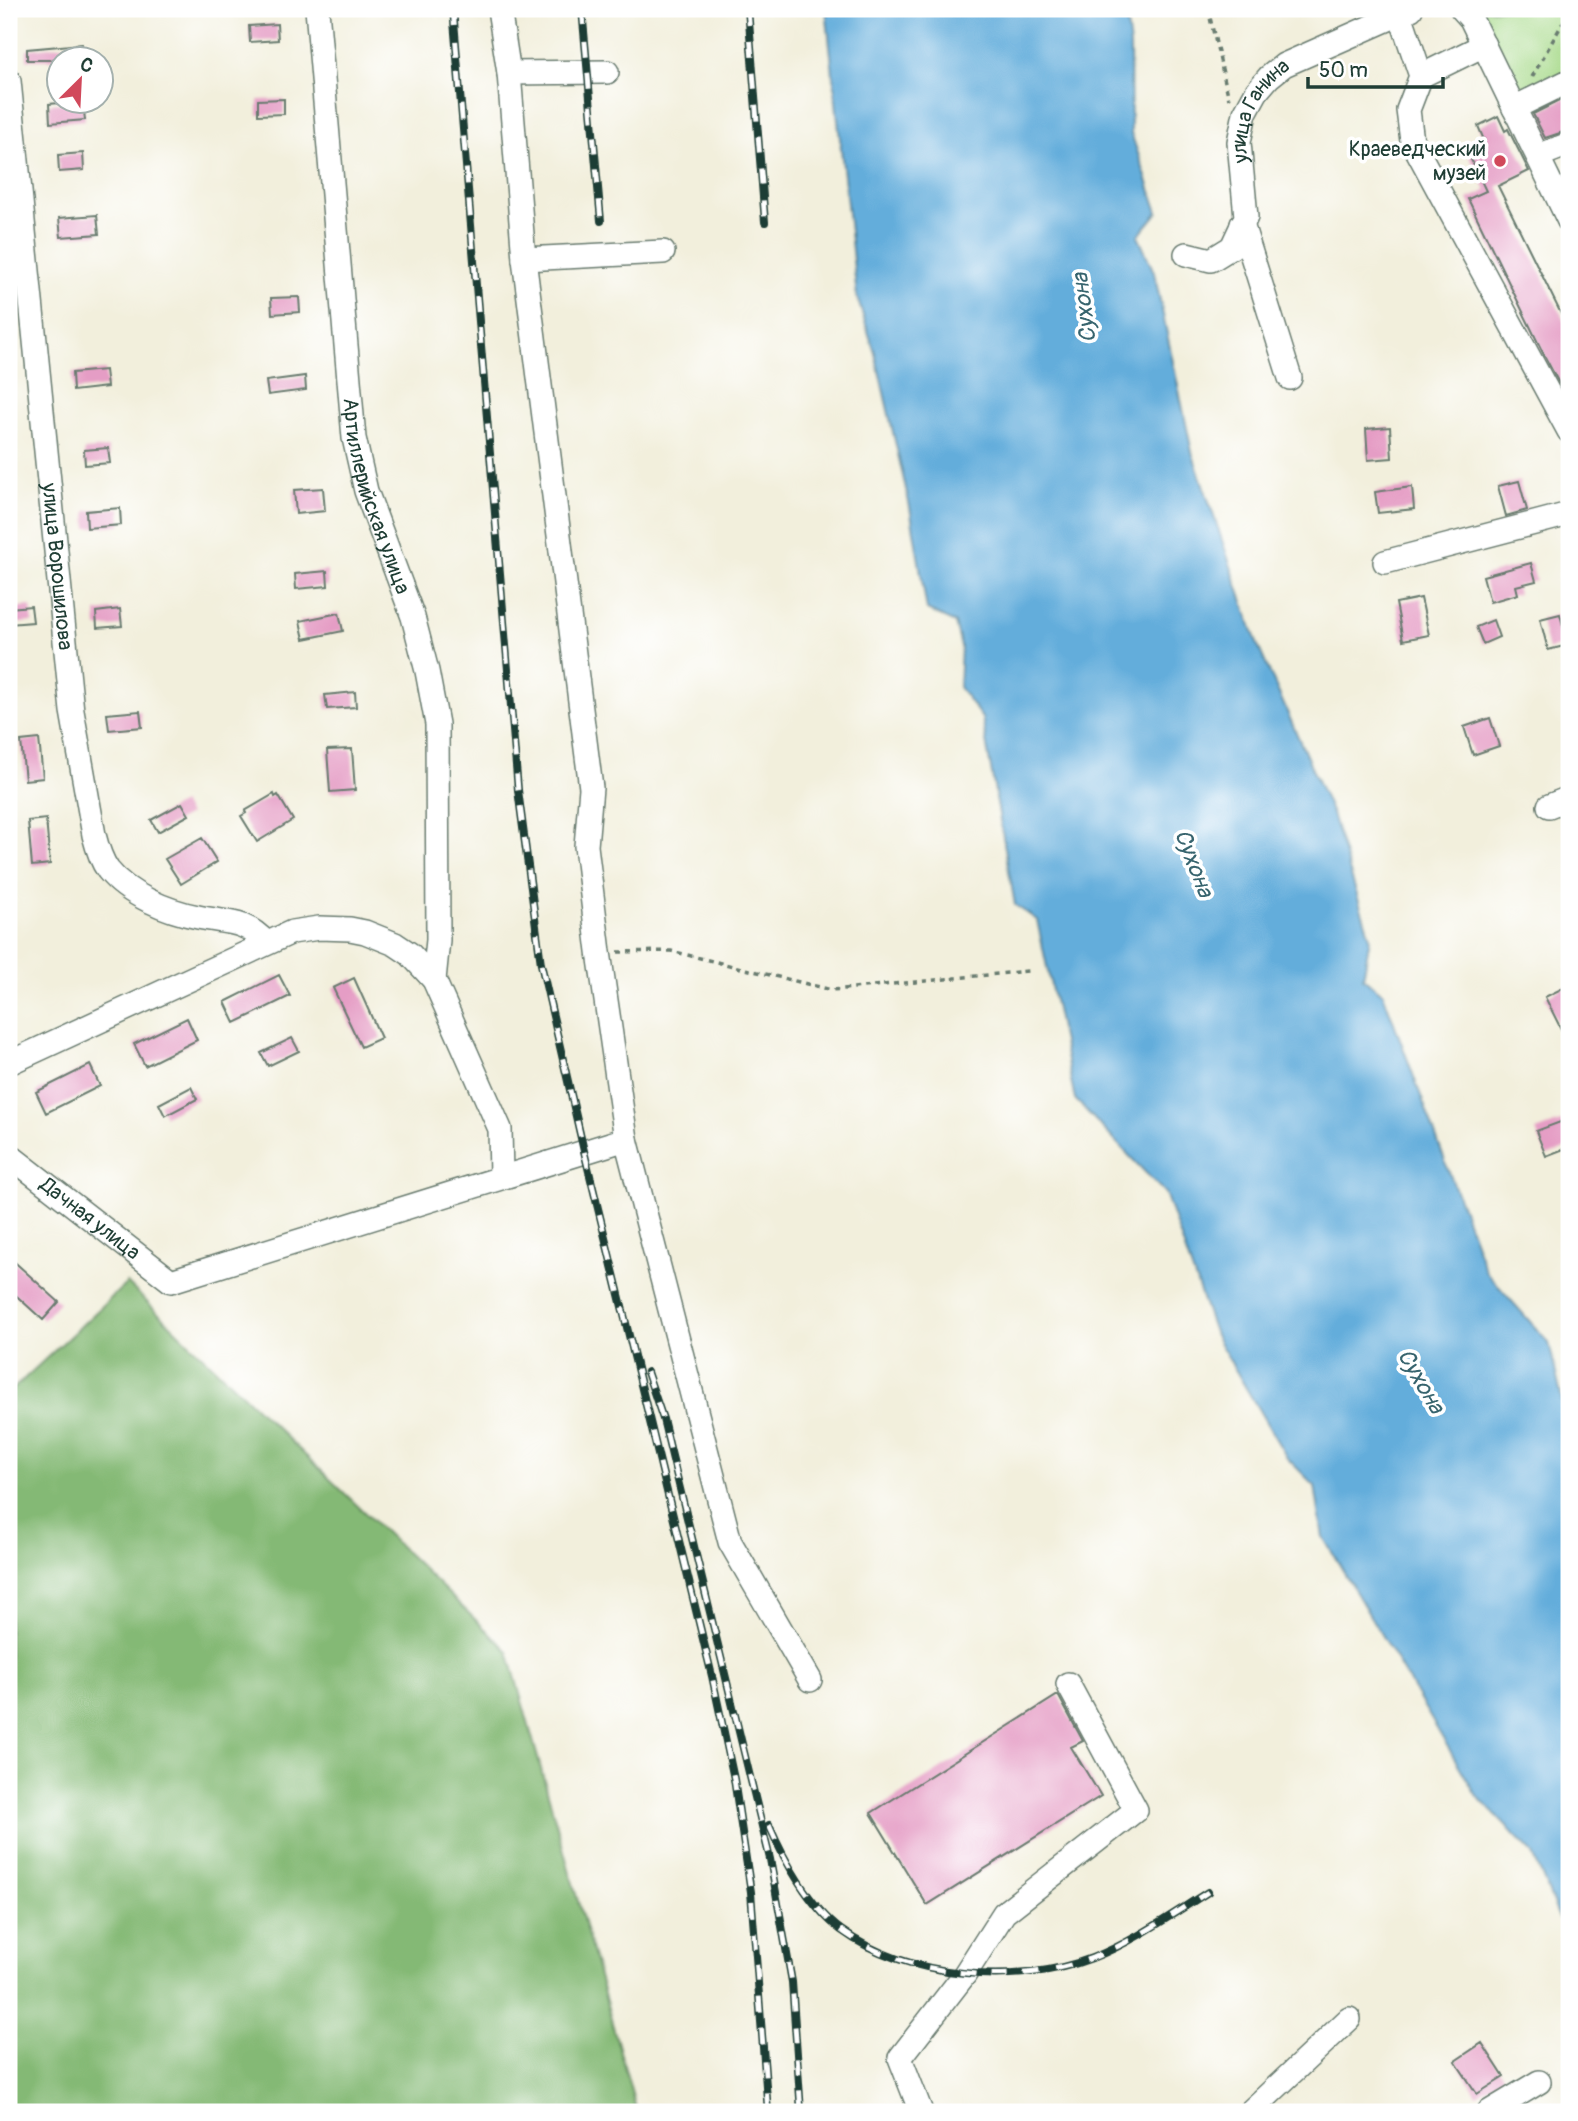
<svg xmlns="http://www.w3.org/2000/svg" width="1578" height="2121" viewBox="0 0 1578 2121" font-family="Pangolin,sans-serif">
<style>
.green{fill:#a6d988;stroke:#628b5e;stroke-width:2}
.forest{fill:#84b974;stroke:#527b54;stroke-width:2}
.water{fill:#63addb;stroke:#417588;stroke-width:2}
.building{fill:#e59dc5}
.lines{fill:none;stroke-linecap:round;stroke-linejoin:round}
.minor-casing{stroke:#697b6f;stroke-width:26}
.path{stroke:#697b6f;stroke-width:3.5;stroke-dasharray:5 5;stroke-linecap:butt}
.minor{stroke:#fff;stroke-width:23}
.rail-casing{stroke:#1f3d34;stroke-width:8}
.rail{stroke:#fff;stroke-width:5;stroke-dasharray:16;stroke-linecap:butt}
.poi-dot{fill:#d1495b;stroke:#fff;stroke-width:2.5}
.labels{text-anchor:middle;dominant-baseline:central;stroke-width:7;stroke-linejoin:round;paint-order:stroke}
.street-label{font-size:21px;fill:#1f3d34;stroke:#fff}
.poi-label{font-size:21px;fill:#1f3d34;stroke:#fff;text-anchor:end}
.water-label{font-size:23px;font-style:italic;fill:#37646e;stroke:#fff}
</style>
<rect width="100%" height="100%" fill="#fff"/>
<filter id="ink" filterUnits="userSpaceOnUse"><feTurbulence type="fractalNoise" baseFrequency=".0143" numOctaves="2"/><feDisplacementMap in="SourceGraphic" scale="14" xChannelSelector="R" yChannelSelector="G"/><feConvolveMatrix kernelMatrix="1 2 1 2 8 2 1 2 1" color-interpolation-filters="sRGB"/></filter>
<filter id="wash" filterUnits="userSpaceOnUse"><feTurbulence type="fractalNoise" baseFrequency=".00686" numOctaves="4" result="noise"/><feDisplacementMap in="SourceGraphic" scale="28" xChannelSelector="R" yChannelSelector="G"/><feGaussianBlur stdDeviation="1.57" result="paint"/><feColorMatrix in="noise" values="0 0 0 0 0 0 0 0 0 0 0 0 0 0 0 0 0 1.4 0 .05"/><feComposite in="paint" operator="in"/></filter>
<g filter="url(#wash)">
<rect width="100%" height="100%" fill="#f2efdc"/>
<path class="green" d="M1462,9h107v72l-55,27z"/>
<path class="forest" d="M127,1283l381,368 129,461h-628v-719z"/>
<path class="water" d="M826,9h299l5,36 1,88 27,79 -20,24 16,36 38,180 66,194 74,168 38,123 -7,41 20,15 103,279 63,71 14,61 6,4v530l-5,-8 -31,-76 -56,-58 -154,-259 -8,-51 -28,-28 -72,-123 -50,-142 -90,-94 -38,-179 -22,-15 -33,-187 -23,-31 2,-40 -6,-24 -28,-13 -17,-103 -35,-154 -18,-56z"/>
<g id="blocks">
<path class="building" d="M277,24l1,16 -28,2 -1,-16z
M82,44l1,16h-56v-11z
M1567,97h2v33l-24,8 -12,-24z
M284,99v15l-26,1v-15z
M71,102h12l2,18 -35,3 -1,-19z
M1498,116l7,15 3,-2 21,42 -31,15 71,144v72l-24,-45 -77,-158 18,-8 -20,-42 18,-9 -6,-14z
M83,153l1,17 -25,2 -1,-17z
M97,215l2,19 -38,3 -2,-19z
M299,297l1,15 -28,2 -1,-16z
M105,370l2,17 -34,4 -1,-18z
M305,376l1,14 -38,5 -2,-14z
M1390,427l2,31 -24,2 -2,-31z
M108,448l2,15 -25,2 -1,-15z
M1519,481l8,29 -21,6 -8,-30z
M1412,487l2,22 -36,4 -3,-21z
M323,488l2,23 -29,3 -2,-24z
M120,508l1,17 -34,3 -1,-17z
M1531,563l5,18 -20,5 2,8 -28,8 -7,-26z
M327,571l1,15 -32,3 -1,-15z
M1421,598l8,37 -26,5 -7,-37z
M31,606l2,16 -24,2v-16z
M120,609l2,17 -25,2 -1,-16z
M339,613l4,18 -39,8 -4,-18z
M1560,614l8,31 -20,5 -8,-31z
M1493,620l6,17 -16,7 -7,-17z
M355,692l1,15 -29,2 -2,-14z
M140,711l2,16 -33,3 -2,-16z
M1490,718l9,28 -26,9 -9,-28z
M39,739l4,39 -18,2 -4,-39z
M352,749l3,41 -25,2 -3,-42z
M274,794l1,3 3,-2 15,25 -36,22 -16,-26 5,-3 -1,-2z
M182,803l7,12 -31,17 -7,-12z
M46,819l4,45 -18,2 -4,-45z
M202,838l15,24 -36,22 -16,-25z
M279,975l11,21 -55,27 -10,-21z
M354,978l27,60 -20,9 -28,-59z
M1569,985v60l-24,-48z
M187,1018l10,22 -52,26 -11,-22z
M292,1038l7,13 -31,15 -7,-13z
M90,1065l10,21 -54,27 -10,-21z
M191,1087l6,12 -32,17 -6,-12z
M1563,1121l6,16v10l-23,9 -10,-25z
M9,1257l50,45 -16,18 -34,-31z
M1058,1695l25,46 -12,6 30,49 -174,109 -56,-92z
M1482,2043l22,34 -27,17 -22,-33z"/>
</g>
</g>
<g filter="url(#ink)">
<use href="#blocks" fill-opacity="0" stroke="#697b6f" stroke-width="2"/>
<g class="lines">
<g class="minor-casing">
<g id="minor">
<path id="s1" d="M317,9l37,429 12,53 47,126 14,54 10,53 1,216 -4,40"/>
<path d="M1462,9l9,10 98,202"/>
<path d="M1400,14l21,62 -13,34 4,31 157,290"/>
<path d="M509,73l98,-1"/>
<path d="M1421,76l63,-31"/>
<path id="s2" d="M9,81l63,630 22,124c3,12 7,25 14,35 20,25 59,41 90,47 28,6 47,2 68,26"/>
<path d="M1514,108l55,-27"/>
<path d="M1538,156l31,-12"/>
<path d="M1242,224l48,154"/>
<path id="s3" d="M1186,254l25,6 21,-13 14,-30 -7,-75 6,-29 12,-22 12,-14 15,-12 127,-56"/>
<path d="M524,259l139,-7"/>
<path d="M1385,562l184,-48"/>
<path d="M1549,806l20,-8"/>
<path d="M9,1063l283,-131 27,-4 31,1 15,3 30,12 15,10 24,26 66,149 1,47"/>
<path d="M626,1139l104,403 80,138"/>
<path id="s4" d="M9,1155l162,126 455,-142 -27,-187 -13,-106 5,-58 -67,-529 -15,-186 -10,-64"/>
<path d="M921,2112l-21,-54 65,-84 39,-61 132,-103 -68,-126"/>
<path d="M1250,2112l99,-93"/>
<path d="M1489,2112l50,-30"/>
</g>
</g>
<path class="path" d="M1208,9l21,90
M1532,77l37,-65
M618,952l53,-1 161,39 196,-19"/>
<use href="#minor" class="minor"/>
<g class="rail-casing">
<path id="rail" d="M453,9l65,781 23,174 43,187 128,525 22,103 17,113 17,220
M582,9l19,212
M748,9l17,213
M647,1372l16,47 107,440 22,123 9,130
M769,1825c15,35 40,81 72,105 65,48 176,57 251,28 41,-16 79,-43 116,-66"/>
</g>
<use href="#rail" class="rail"/>
</g>
</g>
<circle class="poi-dot" cx="1500" cy="161" r="7"/>
<g class="labels">
<g class="street-label">
<text stroke="none"><textPath href="#s3" startOffset="196">улица Ганина</textPath></text>
<text stroke="none"><textPath href="#s1" startOffset="492">Артиллерийская улица</textPath></text>
<text stroke="none"><textPath href="#s2" startOffset="488">улица Ворошилова</textPath></text>
<text stroke="none"><textPath href="#s4" startOffset="103">Дачная улица</textPath></text>
</g>
<g class="poi-label">
<text x="1486" y="149">Краеведческий<tspan x="1486" dy="24">музей</tspan></text>
</g>
<g class="water-label">
<text transform="translate(1084 308) rotate(-97)">Сухона</text>
<text transform="translate(1194 863) rotate(69)">Сухона</text>
<text transform="translate(1421 1381) rotate(60)">Сухона</text>
</g>
</g>
<rect width="1578" height="2121" fill="none" stroke="#fff" stroke-width="35"/>
<g transform="translate(80 80) rotate(24)"><circle r="33" fill="#ffffff" stroke="#a5b1ae" stroke-width="2"/>
<path d="M0-5L12 26L0 18L-12 26Z" fill="#d1495b"/>
<text y="-10" font-size="19" font-weight="bold" text-anchor="middle" fill="#1f3d34">С</text>
</g>
<path d="M1308 77v10h135v-10" fill="none" stroke="#1f3d34" stroke-width="3.5"/>
<text x="1319" y="77" font-size="21" fill="#1f3d34" stroke="#ffffff" stroke-width="5" paint-order="stroke">50 m</text>
</svg>
